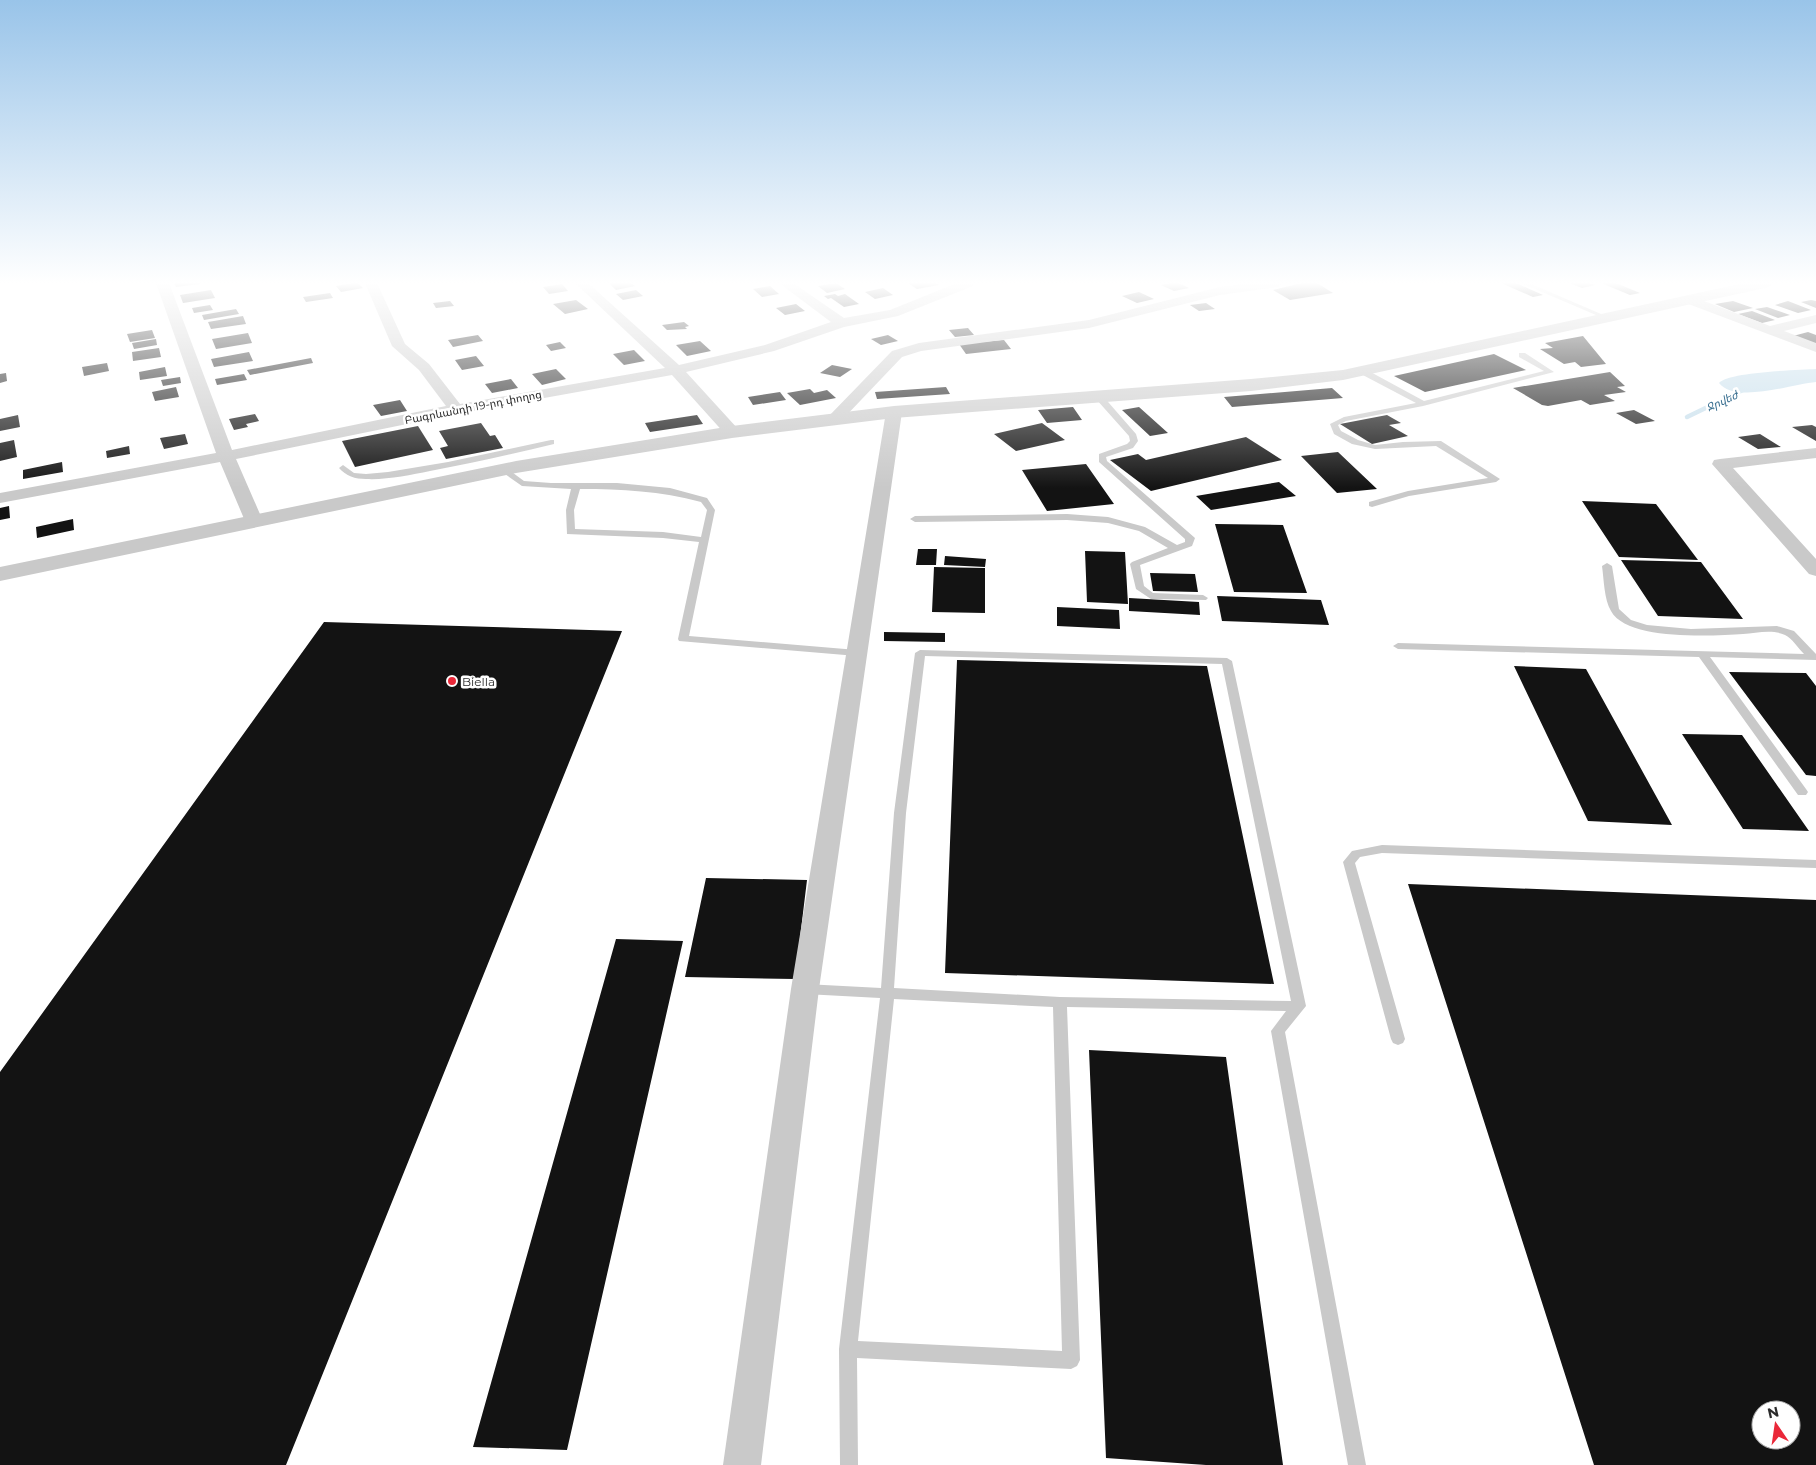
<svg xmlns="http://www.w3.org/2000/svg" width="1816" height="1465" viewBox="0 0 1816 1465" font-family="Montserrat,'Noto Sans Armenian',sans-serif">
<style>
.water{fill:#c4ddeb}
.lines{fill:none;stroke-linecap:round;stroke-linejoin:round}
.stream{stroke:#c4ddeb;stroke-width:4.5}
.building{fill:#131313;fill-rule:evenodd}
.service{fill:#c9c9c9;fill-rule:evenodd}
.minor{fill:#c9c9c9;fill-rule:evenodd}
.tertiary{fill:#c9c9c9;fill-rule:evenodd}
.poi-dot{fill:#ea2839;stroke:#fff;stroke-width:2}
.labels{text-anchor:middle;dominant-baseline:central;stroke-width:5;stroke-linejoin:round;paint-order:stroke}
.far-water-label{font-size:11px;font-style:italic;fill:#396f90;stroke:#fff}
.far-street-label{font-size:11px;fill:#2c2c2c;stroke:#fff}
.poi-label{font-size:12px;fill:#2c2c2c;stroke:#fff;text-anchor:start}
</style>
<rect width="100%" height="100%" fill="#fff"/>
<path class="water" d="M1816,369v13c-24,2 -80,22 -97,1 9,-11 79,-13 97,-14z"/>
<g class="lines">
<path class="stream" d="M1687,417l60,-29"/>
</g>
<path class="building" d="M174,283h26v1l-24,3z
M352,283h6l5,5 -22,4 -5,-6z
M609,283h22l4,3 -19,4z
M836,283l9,6 -18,4 -9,-7z
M908,283h28l3,2 -22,4z
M1170,283h9l10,5 -15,3 -13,-6z
M1302,283h15l16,10 -43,7 -17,-10z
M1501,283h15l27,12 -10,2z
M1569,283h20l6,2 -13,3z
M1601,283h15l24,10 -10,2z
M562,284l6,7 -19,3 -6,-7z
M770,286l9,8 -17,3 -9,-8z
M883,288l10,7 -18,4 -10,-7z
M211,290l4,8 -32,5 -3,-8z
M636,290l7,6 -20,4 -7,-6z
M1139,292l15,7 -17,4 -15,-7z
M330,293l3,5 -27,4 -3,-5z
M835,294l3,2 7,-2 14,10 -15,3 -13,-9 -3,1 -4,-3z
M576,300l12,9 -23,5 -12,-10z
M1811,300l5,1v7l-15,-6z
M450,301l4,5 -18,2 -3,-5z
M1733,301l20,7 -19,4 -19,-8z
M1788,301l23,9 -13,3 -23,-8z
M1206,303l9,6 -16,2 -9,-6z
M796,304l9,7 -20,4 -9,-7z
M210,305l3,5 -19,3 -2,-5z
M1767,307l23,8 -12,3 -23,-9z
M236,309l3,5 -35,6 -2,-5z
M1752,311l23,9 -13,3 -24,-9z
M243,316l3,8 -35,5 -3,-7z
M684,322l5,4 -4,1 2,2 -20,1 -5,-5z
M968,328l6,7 -19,2 -6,-7z
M152,330l3,8 -25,4 -3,-8z
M1808,332l8,3v9l-23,-8z
M248,333l4,10 -36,6 -4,-10z
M478,335l5,6 -30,6 -5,-7z
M888,335l10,6 -17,4 -10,-6z
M1583,336l23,28 -25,3 -6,-5 -11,2 -24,-15 13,-1 -8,-5z
M156,339l1,6 -23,4 -2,-6z
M1004,340l7,9 -45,5 -7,-10z
M700,341l11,10 -24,5 -11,-11z
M560,342l6,6 -15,3 -5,-6z
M159,348l2,9 -28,4 -1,-9z
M634,350l11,11 -21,4 -11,-11z
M249,352l4,9 -39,6 -3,-8z
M1494,354l32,16 -101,22 -31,-16z
M476,356l8,10 -22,4 -7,-10z
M311,358l2,5 -63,12 -3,-5z
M107,363l2,8 -25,5 -2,-9z
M832,365l20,4 -12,8 -20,-4z
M165,367l2,9 -27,4 -1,-8z
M556,369l10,10 -24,6 -10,-11z
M1610,372l15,14 -8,1 9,5 -22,3 11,6 -25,4 -9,-5 -33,6 -6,-1 -29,-17z
M6,373l1,8 -7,2v-9z
M244,374l3,6 -30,5 -2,-6z
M180,377l1,6 -18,3 -2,-6z
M511,379l7,9 -26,5 -7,-9z
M176,387l3,10 -24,4 -3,-9z
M946,387l4,7 -73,5 -2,-7z
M1332,388l11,10 -111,9 -8,-10z
M810,389l4,4 13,-3 9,8 -36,7 -13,-12z
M780,392l6,8 -33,5 -5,-8z
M400,400l7,11 -26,5 -8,-11z
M1073,407l9,13 -35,3 -9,-13z
M1139,407l29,26 -18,3 -28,-26z
M1634,410l21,11 -19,3 -20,-11z
M255,414l4,7 -13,3 2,3 -14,3 -5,-11z
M18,415l2,12 -20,4v-12z
M697,415l6,9 -53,8 -5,-9z
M1387,415l14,8 -12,2 19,11 -36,8 -32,-20z
M481,423l9,13 5,-1 8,13 -57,11 -6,-11 8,-2 -9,-15z
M1042,423l23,17 -49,11 -22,-17z
M1812,425l4,2v14l-24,-14z
M418,426l15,24 -78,17 -13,-26z
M185,434l3,10 -24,5 -4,-11z
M1760,434l21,13 -23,2 -20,-12z
M1246,437l36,23 -131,31 -41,-31 28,-6 8,6z
M14,440l3,17 -17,4v-18z
M129,446l1,8 -23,4 -1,-7z
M1338,452l39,37 -40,4 -36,-37z
M62,462l1,10 -40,7v-9z
M1086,464l28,40 -67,7 -25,-41z
M1279,482l17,14 -85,14 -15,-14z
M1582,501l74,3 42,56 -79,-3z
M9,506l1,12 -10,2v-12z
M73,519l1,11 -37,8 -1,-11z
M1215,524l68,1 24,68 -73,-1z
M918,549h19l-1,16h-20z
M1085,551l40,1 3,52 -41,-2z
M945,556l41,3 -1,8 -41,-2z
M1621,560l80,2 42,57 -85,-3z
M934,567l51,1v45l-53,-1z
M1150,573l45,1 3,18 -45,-1z
M1217,596l104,4 8,25 -107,-4z
M1129,598l70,4 1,13 -71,-4z
M1057,607l62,3 1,19 -63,-3z
M324,622l298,9 -336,834h-286v-393z
M884,632l61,1v9l-61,-1z
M957,660l250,6 67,318 -329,-11z
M1514,666l72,3 86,156 -84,-4z
M1729,672l77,1 10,13v90l-10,-1z
M1682,734l60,1 67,96 -66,-2z
M706,878l101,2 -12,99 -110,-2z
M1408,884l408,16v565h-222zM1761,1410h30v30h-30z
M616,939l67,2 -116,509 -94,-3z
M1089,1050l137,7 57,408h-77l-100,-7z"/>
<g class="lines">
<path class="service" d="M1521,283h8l79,34 -5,1z
M1519,353h6l29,19 -131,34 -77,15 -8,4 3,6 17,9 17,5 28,-3 38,-1 59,38 -4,3 -87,14 -37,11 -3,-1v-4l39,-11 80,-13 -52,-32 -61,3 -23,-5 -18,-10 -4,-10 14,-7 72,-14 -57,-30v-4h6l59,32 120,-30 -25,-14z
M1096,395h6l34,39 2,7 -5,7 -27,9 1,4 88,77 -3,8 -52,19 4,21 9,7 50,2 5,3 -2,2 -55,-1 -15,-10 -6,-25 2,-2 36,-14 -29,-17 -31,-8 -41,-3 -152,2 -5,-3 5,-3 152,-2 41,3 37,10 32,18 8,-3v-3l-86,-77v-8l28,-10 3,-3 -1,-5 -33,-37z
M551,440h3v4c-41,10 -82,19 -124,27 -20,4 -43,9 -64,8 -11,0 -20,-3 -27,-11l4,-3 11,8 12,1 22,-2 60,-10z
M505,467l19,14 27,2h66l53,5 37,10 8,12 -26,126 168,14 5,3 -5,3 -178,-15 -1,-2 21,-97 -36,-4 -96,-4 -1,-24 5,-21 -49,-3 -20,-14v-4zM580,489c42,0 80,2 121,13l6,8 -6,27 -38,-5 -88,-3 -1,-19z
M1607,563l5,3 7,43 12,11 16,5 44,4 86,-3 17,5 22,23v6l-106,-3 96,132 2,3 -2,3h-8l-99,-138 -301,-8 -5,-3 5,-3 406,11c-6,-6 -12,-16 -19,-19 -12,-6 -29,-2 -42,-1 -30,2 -116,7 -132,-23 -7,-12 -7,-31 -9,-45z
M920,650l307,8 5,3 74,345 -21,26 81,433h-18l-77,-434 15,-20 -219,-4 13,353 -3,6 -6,3 -214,-11 1,107h-18l-1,-116 41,-351 -75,-4 -5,-1 -2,-4 2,-4 5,-1 76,4 13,-175 21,-160zM925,656l297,8 69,337 -231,-4 -166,-9 12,-175zM894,999l159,8 9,344 -204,-10z
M1382,845l434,15v8l-434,-15 -22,4 -5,6 50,176 -2,4 -5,2 -5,-2 -2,-4 -48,-177 9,-11z"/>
<path class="minor" d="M156,283h13l63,167 214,-44 -27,-36 -27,-24 -27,-63h12l28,61 24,20 31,40 205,-36 -90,-85h13l91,82 86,-20 66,-23 -52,-39h14l51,35 46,-8 67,-27h18l-2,3 -75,30 -54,11 -70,24 -88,21 52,57 2,3 -2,3h-12l-54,-60 -216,39 -220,45 27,62 -3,4 -6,1 -6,-1 -3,-4 -25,-59 -220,41v-10l216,-40z
M1251,283h33l-7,4 -57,8 -131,33 -168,23 -19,6 -61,64h-12l-2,-3 65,-67 27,-8 170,-23 131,-33z
M1688,295l82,31 46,-11v8l-32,8 32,12v9l-133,-50 -2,-3z
M894,407l6,2 2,3 -83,577 -58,476h-38l68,-476 95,-577 2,-3z
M1816,448v10l-83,10 83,91v17l-7,-2 -97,-110 2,-4 6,-1z"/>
<path class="tertiary" d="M1744,283h29l-2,3 -6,2 -422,92 -92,11 -357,27 -162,20 -216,35 -516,108v-14l516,-106 216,-35 162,-20 357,-27 92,-9z"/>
</g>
<linearGradient id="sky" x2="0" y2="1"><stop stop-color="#99c4e9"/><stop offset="0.58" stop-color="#fff"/><stop offset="1" stop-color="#fff" stop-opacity="0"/></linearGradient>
<rect width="1816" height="488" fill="url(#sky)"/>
<circle class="poi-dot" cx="452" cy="681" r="5"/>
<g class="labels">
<g class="far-water-label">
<text transform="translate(1722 401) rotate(-25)">Ջրվեժ</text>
</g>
<g class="far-street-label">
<text transform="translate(473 407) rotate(-11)">Բագրևանդի 19-րդ փողոց</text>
</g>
<g class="poi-label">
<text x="462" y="681">Biella</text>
</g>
</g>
<g transform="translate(1776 1425) rotate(347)"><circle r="24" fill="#ffffff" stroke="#ababab"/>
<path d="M0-4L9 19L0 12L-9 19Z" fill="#ea2839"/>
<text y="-8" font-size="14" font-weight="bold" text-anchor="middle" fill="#2c2c2c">N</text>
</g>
</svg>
